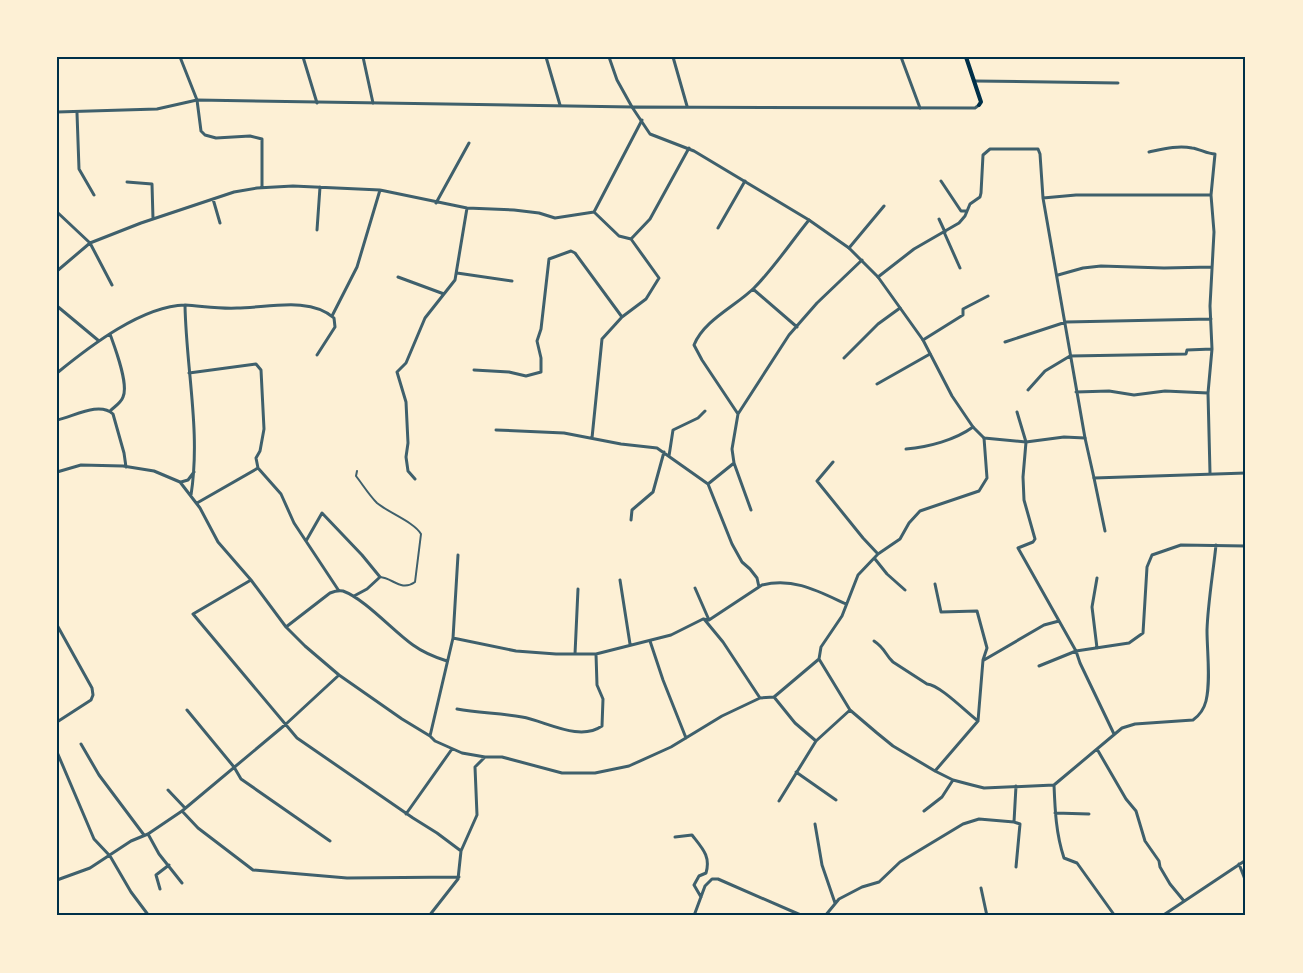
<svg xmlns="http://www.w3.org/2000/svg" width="1303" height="973" viewBox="0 0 1303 973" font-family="Commissioner,sans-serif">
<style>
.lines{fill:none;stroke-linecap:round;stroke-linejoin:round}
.pedestrian{stroke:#3f606c;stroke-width:2}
.minor{stroke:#3f606c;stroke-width:3}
.tertiary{stroke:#3f606c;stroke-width:3}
.secondary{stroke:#003049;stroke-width:4}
.neatline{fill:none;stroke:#003049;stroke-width:2}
</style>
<rect width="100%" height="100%" fill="#fdf0d5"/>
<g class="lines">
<path class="pedestrian" d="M357,471l-1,5c7,9 13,19 21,27 12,10 37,19 44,31l-6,48c-14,10 -22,-4 -35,-5"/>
<path class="minor" d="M180,57l17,43 4,31 4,4 11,3 34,-2 12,3v48
M303,57l14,46
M363,57l10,46
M546,57l14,48
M609,57l8,23 15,27
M673,57l14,49
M901,57l19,51
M975,81l143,2
M77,113l2,56 15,26
M1149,152c14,-3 29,-7 43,-4 8,1 15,6 23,6l-4,41 3,37 -4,74 2,43 -4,44 2,80
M941,181l20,30h6
M127,182l25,2 1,35
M1043,198l33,-3h135
M213,199l7,24
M436,203l33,-60
M57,212l33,31 22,42
M939,219l6,13
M718,228l27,-47
M317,230l3,-43
M944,232l16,36
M631,239l19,-20 39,-71
M849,248l35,-42
M57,271l33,-28 51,-20 93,-31 23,-4 36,-2 87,4 87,18 47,2 25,3 16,5 39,-6 48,-92
M457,273l55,8
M1058,275l25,-7 18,-2 63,2 48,-1
M398,277l46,17
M878,277l36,-28 45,-26 6,-7 5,-12 10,-7 1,-4 2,-38 7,-6h48l2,5 3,44 42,240
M753,289l44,38
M185,305c17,1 35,4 52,3 29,0 73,-12 97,10l1,9 -18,28
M57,306l42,35
M332,316l25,-49 23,-77
M110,334c5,14 19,50 13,63 -2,6 -9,10 -13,14
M923,340l40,-25v-6l25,-13
M1005,342l61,-20 145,-3
M844,358l34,-34 22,-16
M474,370l35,2 17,4 15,-4v-14l-4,-17 4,-12 8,-70 22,-8 4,2 47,64
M57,373c33,-27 85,-67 128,-68 1,63 16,127 6,190
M189,373l67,-9 5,6 3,59 -4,22 -4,7 2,10 23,26 13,29 45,68
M877,384l53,-30
M1028,390l17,-19 25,-15 116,-2 1,-4 25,-1
M1076,392l33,-1 25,4 31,-4 43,2
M1017,412l9,30 -3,35 1,23 11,39 -2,3 -15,6 58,103 4,12 34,71
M738,414l51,-79 28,-32 45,-43
M57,420c16,-3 42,-19 56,-6l11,39 2,14
M496,430l68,3 57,11 36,4 51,36 24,60 10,18 8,7 7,9 2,9
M592,438l10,-99 20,-22 24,-18 13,-21 -28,-39 -12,-3 -25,-24
M906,449c23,-2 49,-9 67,-22
M669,456l4,-26 25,-12 7,-7
M833,462l-16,19 46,57 15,16
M734,463l17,47
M57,472l24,-7 42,1 31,5 26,11 20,26 18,34 33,38 35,47 19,19 34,29 63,44 28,17 5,5 27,12 23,4h17l60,16h33l34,-7 42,-19 51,-31 38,-18 14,-1 45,-38
M1094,478l11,53
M415,479l-7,-8 -2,-14 2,-14 -2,-41 -9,-30 9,-9 19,-45 30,-38 12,-72
M181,482l7,-2 6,-8
M708,484l26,-21 -2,-14 6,-35 -36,-54 -8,-15c10,-25 42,-39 60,-57 20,-20 37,-46 55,-68
M197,503l61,-35
M631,520l1,-10 21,-18 11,-40
M306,541l16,-28 40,42 18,22 -13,12 -13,7
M875,559l12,15 18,16
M1097,578l-5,29 5,41
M251,580l-58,34 104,124 116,80 24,15 24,18 -3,28 -29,37
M620,580l10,64
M695,588l14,32
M704,619l19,23 37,56
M57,625l35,63 1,7 -2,5 -34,22
M286,627l44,-34c5,-2 8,-3 13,-2 22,8 50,40 70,54 11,8 21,12 34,16
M453,638l63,13 40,3h40l75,-19 32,-16 6,1 53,-35c31,-8 56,6 84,19
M650,641l13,39 23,58
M874,641c12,8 11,14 19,21l34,22c13,1 39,28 51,37
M575,654l3,-65
M819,659l31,51 27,23 16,13 42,25 18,9 19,5 12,3 70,-3 68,-57 13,-4 58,-4c7,-5 11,-11 13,-19 5,-20 1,-49 1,-71 1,-28 6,-56 9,-85
M819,659l2,-12 21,-31 16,-41 20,-21 22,-15 9,-16 11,-12 59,-20 8,-13 -3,-40
M984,660l60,-35 15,-4
M1039,666l37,-15 53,-8 14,-10 4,-66 5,-12 29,-10 65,1
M774,697l21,26 21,18
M457,709c21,4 43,4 65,8 24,4 57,25 80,9l1,-27 -6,-14 -1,-31
M187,710l47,57 7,12 89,62
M430,736l23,-98 5,-83
M81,744l18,31 45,60
M1097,749l29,50 10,12 9,30 14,20 1,6 10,17 14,17
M57,752l37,87 16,17 21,36 18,24
M935,771l43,-50 5,-61 4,-12 -10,-37 -36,1 -6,-28
M796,772l40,28
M1054,785c1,25 2,49 10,73l13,5 38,53
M168,790l17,18
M779,801l37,-60 34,-31
M182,811l16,17 55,42 94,8 112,-1
M924,811l18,-14 11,-17
M1055,813l34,1
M406,814l46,-65
M1014,822l2,-36
M815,824l7,41 13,38
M148,834l11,20 23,29
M675,837l17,-2c10,13 19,21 14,38l-7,3 -5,9 7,12
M461,851l16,-36 -2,-48 10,-10
M1239,864l7,18
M57,880l33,-12 41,-27 17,-7 34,-23 104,-87 53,-49
M981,888l6,28
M160,889l-4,-14 13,-10
M695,913l10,-27 7,-7h6l85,37
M825,916l14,-17 23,-12 17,-5 21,-20 63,-38 16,-5 35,3 6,2 -4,43
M1162,916l84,-56"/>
<path class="tertiary" d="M632,107l18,27 44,17 115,69 40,28 29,29 45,63 29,56 21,31 11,11 42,4 38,-5 21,1 9,40 152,-5
M57,112l100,-3 40,-9 435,7 343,1 4,-3"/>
<path class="secondary" d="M966,57l15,45 -2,3"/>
</g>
<rect width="1303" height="973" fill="none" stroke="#fdf0d5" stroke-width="117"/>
<rect x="58" y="58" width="1186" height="856" class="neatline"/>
</svg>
